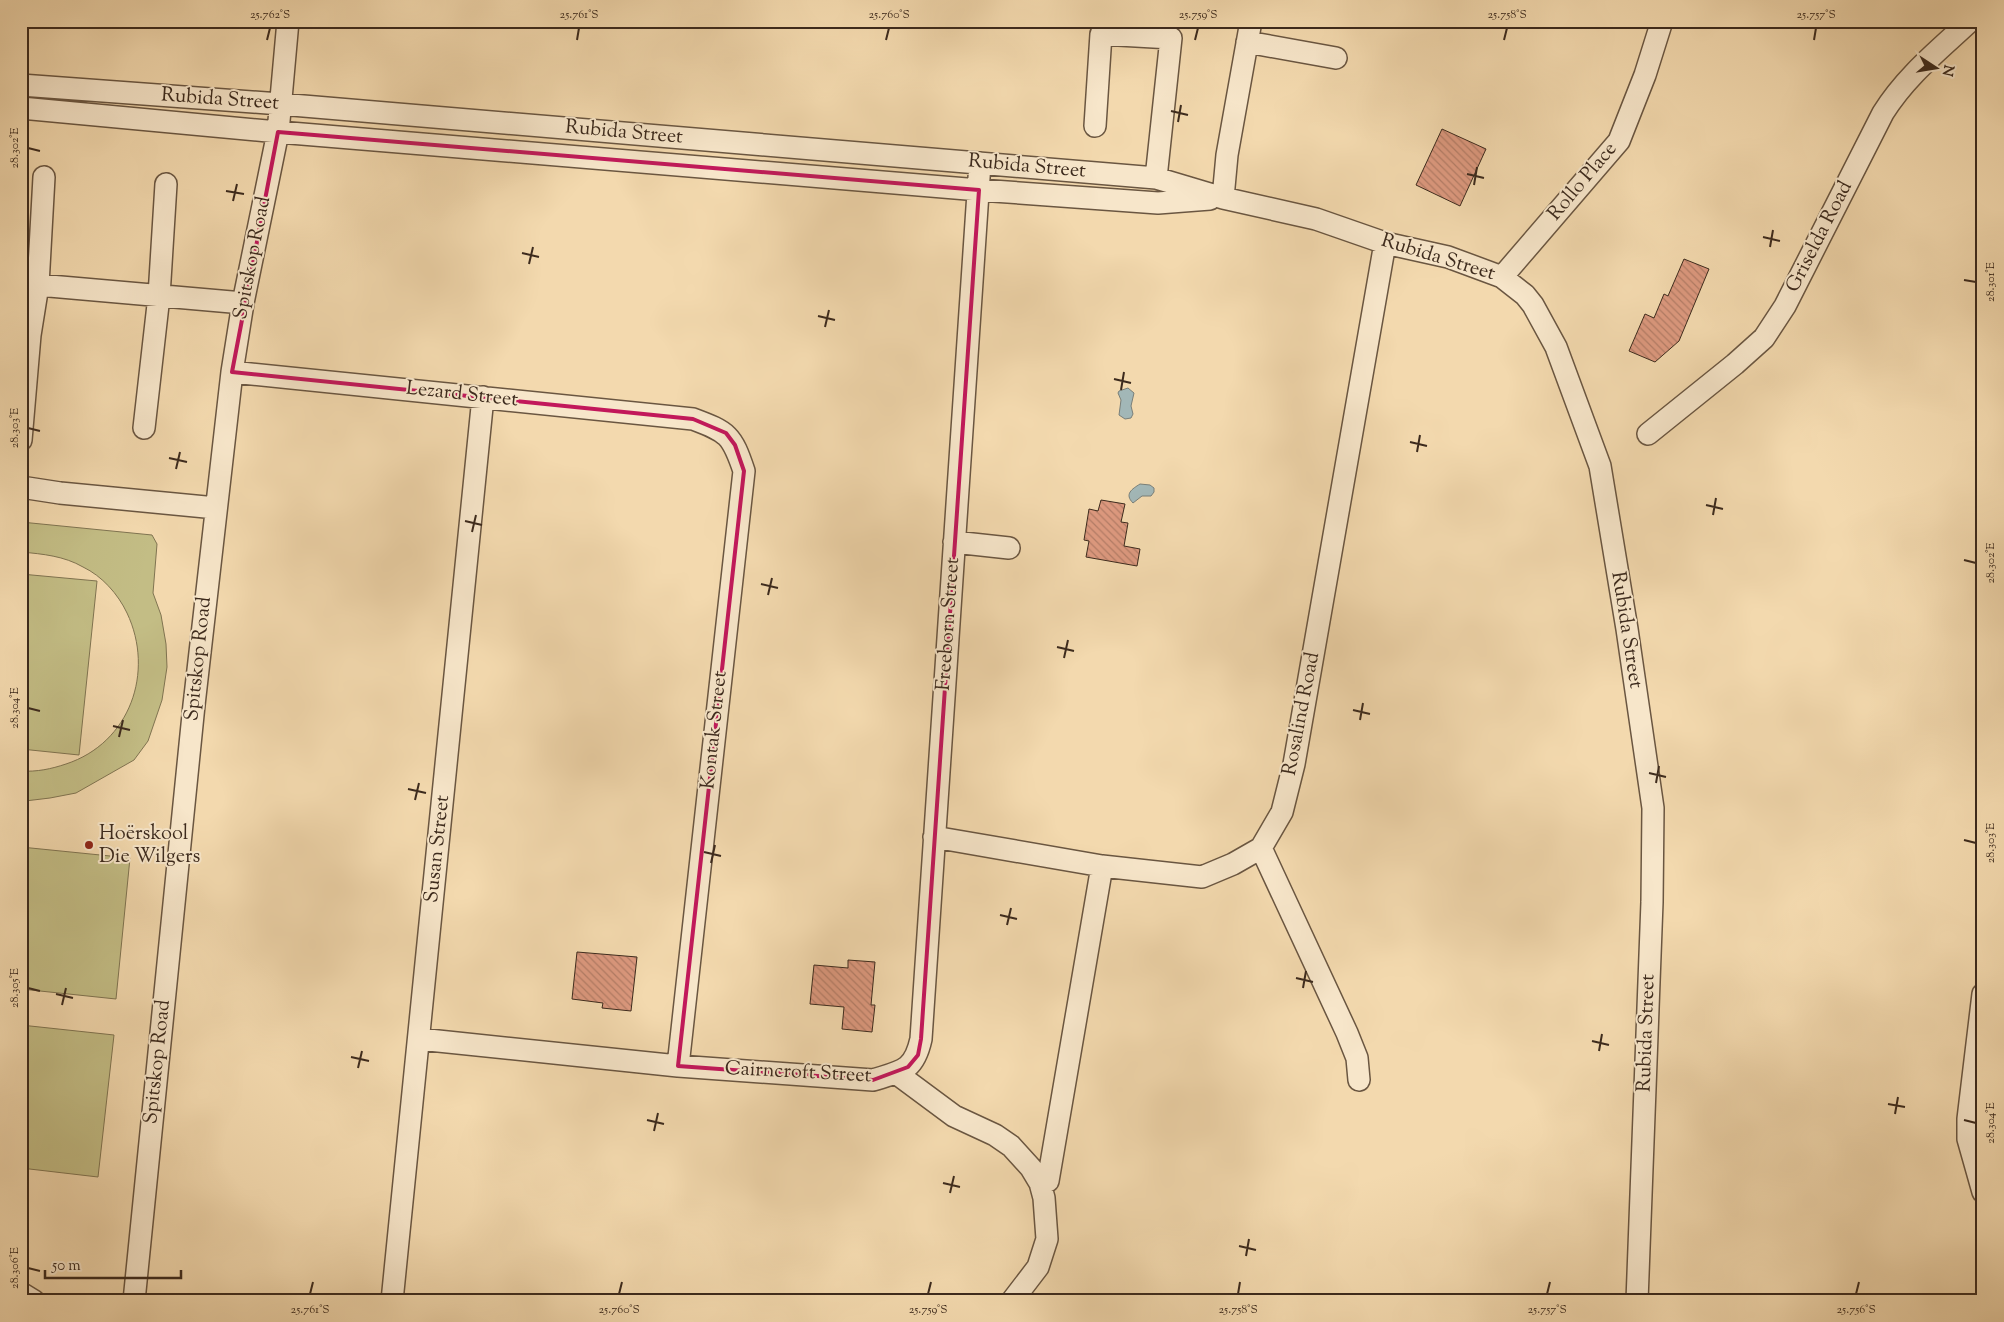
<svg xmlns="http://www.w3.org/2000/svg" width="2004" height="1322" viewBox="0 0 2004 1322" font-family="'Sorts Mill Goudy',serif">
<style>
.pitch{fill:#c3bd85;stroke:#807451}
.water{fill:#a2b7b7;stroke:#797f79}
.building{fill:url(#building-back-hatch);stroke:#3c2a1d}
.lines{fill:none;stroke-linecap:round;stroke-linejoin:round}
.minor-casing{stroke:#6a5641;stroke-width:24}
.minor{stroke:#f7e6ca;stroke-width:21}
.marked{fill:none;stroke:#c2185b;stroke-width:4;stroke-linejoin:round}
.ticks{fill:none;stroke:#3c2a1d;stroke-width:2}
.poi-dot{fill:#8f2418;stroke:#f7e6ca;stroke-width:2}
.labels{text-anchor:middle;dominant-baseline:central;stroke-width:4;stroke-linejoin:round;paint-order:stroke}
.street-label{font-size:20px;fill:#3c2a1d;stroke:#f7e6ca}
.poi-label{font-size:20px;fill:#3c2a1d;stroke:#f7e6ca;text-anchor:start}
.neatline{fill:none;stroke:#3c2a1d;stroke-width:2}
.ticks-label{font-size:12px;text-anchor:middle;fill:#3c2a1d}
</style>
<defs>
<pattern id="building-back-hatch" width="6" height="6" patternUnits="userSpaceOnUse" patternTransform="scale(1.25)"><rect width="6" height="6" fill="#dd997f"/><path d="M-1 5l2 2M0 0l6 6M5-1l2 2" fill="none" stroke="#b47d67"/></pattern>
</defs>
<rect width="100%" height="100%" fill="#f3d9ae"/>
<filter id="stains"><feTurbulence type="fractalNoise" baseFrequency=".004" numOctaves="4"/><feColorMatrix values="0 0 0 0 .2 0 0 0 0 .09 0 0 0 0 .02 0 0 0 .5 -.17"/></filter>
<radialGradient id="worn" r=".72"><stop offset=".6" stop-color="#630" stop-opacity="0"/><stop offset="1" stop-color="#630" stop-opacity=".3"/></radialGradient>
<path class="pitch" d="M21,522l131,13 5,9 -4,49 8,22 5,29 1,23 -5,33 -14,41 -14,19 -58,33 -26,5 -25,3h-4v-30c16,1 30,-2 45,-7 64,-21 89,-92 61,-151 -9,-19 -25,-37 -44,-46 -19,-11 -40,-13 -62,-15z
M21,574l76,7 -18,174 -58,-6z
M21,847l109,11 -14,141 -95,-10z
M21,1025l93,10 -16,142 -77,-9z"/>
<path class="water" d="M1128,388l6,5 -3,13 2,8 -2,4 -6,1 -6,-4 2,-15 -3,-7 1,-2z
M1140,484l10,1 4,3v4l-3,4h-9l-9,7c-9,-9 -1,-14 7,-19z"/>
<path class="building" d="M1442,129l44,20 -26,57 -44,-21z
M1684,259l25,10 -30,72 -24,21 -26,-11 16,-37 9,4 10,-24 4,2z
M1101,500l24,4 -4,18 7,1 -4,23 16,3 -3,17 -51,-9 3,-16 -5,-1 5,-31 9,2z
M577,952l60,5 -6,54 -29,-3 1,-5 -31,-4z
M848,960l27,2 -4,43h4l-3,27 -30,-3 2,-22 -34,-3 4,-39 34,3z"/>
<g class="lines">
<g class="minor-casing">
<path id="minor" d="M1247,42l89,16
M21,85l259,19 876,74 67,20 93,21 69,24 63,14 54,20 23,18 8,10 23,42 44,119 27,163 26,179 -1,94 -15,399
M21,108l257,24 701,58 179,13 52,-4
M1095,126l6,-92 70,4 -15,140
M1223,198l4,-43 24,-134
M1502,277l117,-136 26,-66 17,-54
M38,285l6,-108
M21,334l9,1 8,-50 205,18
M232,372l461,47c35,13 39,16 51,52l-66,595
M144,428l15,-132 7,-112
M1648,434l87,-70 29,-26 21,-32 98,-193c23,-37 56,-63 87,-92
M21,440l9,-105
M21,487l39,6 156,15
M954,542l55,6
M934,837l168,29 100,11 31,-13 28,-16 21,-36 12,-48 91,-521
M1261,848l86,185 10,25 2,22
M1983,994l-15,125v20l15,53
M419,1039l259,27 195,14c29,-9 41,-9 48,-41l59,-876
M896,1073l58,43 41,19 16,11 20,22 9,15 4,15 3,41 -9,28 -26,34
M1048,1181l54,-315
M21,1293l13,8
M134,1301l60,-596 38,-333 11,-69 35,-171 10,-111
M392,1301l91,-904"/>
</g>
<use href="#minor" class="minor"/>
</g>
<path class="marked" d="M278,132l701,58 -58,849 -3,16 -10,12 -35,13 -195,-14 66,-595 -9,-26 -9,-12 -33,-14 -461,-47z"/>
<path class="ticks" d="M267,40l3,-12M577,40l2,-12M886,40l3,-12M1195,40l3,-12M1504,40l3,-12M1814,40l2,-12M1171,111l17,4M1178,122l3,-17M28,148l12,3M1467,174l17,4M1474,185l3,-18M226,191l18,3M233,201l4,-17M1763,237l17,4M1770,247l3,-17M522,253l17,4M529,264l4,-17M1964,280l12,2M818,316l17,4M825,327l4,-17M1114,379l17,4M1121,390l3,-18M28,428l12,3M1410,442l17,4M1417,452l3,-17M169,458l18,4M176,469l4,-17M1706,505l17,4M1713,515l3,-17M465,521l17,4M472,532l4,-17M1964,560l12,3M761,584l17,4M768,595l4,-17M1057,647l17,4M1064,658l4,-18M28,708l12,3M1353,710l17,4M1360,720l3,-17M113,726l17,4M119,737l4,-17M1649,773l17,4M1656,783l3,-17M408,789l18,4M415,800l4,-17M1964,840l12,3M704,852l17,4M711,863l4,-18M1000,915l17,4M1007,925l4,-17M1296,978l17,4M28,988l12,3M1303,988l3,-17M56,994l17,4M62,1005l4,-17M1592,1041l17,4M1599,1051l3,-17M351,1057l18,4M358,1068l4,-17M1888,1104l17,3M1895,1114l3,-17M647,1120l17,4M1964,1120l12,3M654,1131l4,-18M943,1183l17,4M950,1193l4,-17M1239,1246l17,4M1246,1256l3,-17M28,1268l12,3M310,1294l3,-12M619,1294l3,-12M928,1294l3,-12M1238,1294l2,-12M1547,1294l3,-12M1856,1294l3,-12"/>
<circle class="poi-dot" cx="89" cy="845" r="5"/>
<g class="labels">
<g class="street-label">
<text transform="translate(220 100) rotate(4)">Rubida Street</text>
<text transform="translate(624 133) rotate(5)">Rubida Street</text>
<text transform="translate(1027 167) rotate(5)">Rubida Street</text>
<text transform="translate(1583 182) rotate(-50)">Rollo Place</text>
<text transform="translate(1820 237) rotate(-63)">Griselda Road</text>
<text transform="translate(253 258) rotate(-79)">Spitskop Road</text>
<text transform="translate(1438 258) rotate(17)">Rubida Street</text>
<text transform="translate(462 395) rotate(6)">Lezard Street</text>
<text transform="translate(949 624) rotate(-86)">Freeborn Street</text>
<text transform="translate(1626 630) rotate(81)">Rubida Street</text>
<text transform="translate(199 659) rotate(-84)">Spitskop Road</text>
<text transform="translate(1302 714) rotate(-79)">Rosalind Road</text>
<text transform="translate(715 730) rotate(-84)">Kontak Street</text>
<text transform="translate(438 849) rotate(-84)">Susan Street</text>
<text transform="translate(1647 1033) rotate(-88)">Rubida Street</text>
<text transform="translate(158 1062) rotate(-84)">Spitskop Road</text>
<text transform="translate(798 1073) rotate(3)">Cairncroft Street</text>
</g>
<g class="poi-label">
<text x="99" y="834">Hoërskool<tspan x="99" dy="23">Die Wilgers</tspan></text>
</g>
</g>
<rect width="2004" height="1322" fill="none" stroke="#f3d9ae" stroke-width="55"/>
<g transform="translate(1936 68) rotate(102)" stroke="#f7e6ca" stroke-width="4" paint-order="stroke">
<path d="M0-4L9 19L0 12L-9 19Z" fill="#3c2a1d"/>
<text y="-8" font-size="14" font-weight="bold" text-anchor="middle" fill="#3c2a1d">N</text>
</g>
<path d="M45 1270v8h136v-8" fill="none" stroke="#3c2a1d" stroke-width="2.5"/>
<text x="52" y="1270" font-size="15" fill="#3c2a1d" stroke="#f7e6ca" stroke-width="4" paint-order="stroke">50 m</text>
<rect x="28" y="28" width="1948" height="1266" class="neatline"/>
<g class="ticks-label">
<text x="270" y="18">25.762°S</text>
<text x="579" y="18">25.761°S</text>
<text x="889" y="18">25.760°S</text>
<text x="1198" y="18">25.759°S</text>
<text x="1507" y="18">25.758°S</text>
<text x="1816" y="18">25.757°S</text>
<text transform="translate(14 148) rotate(-90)" y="4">28.302°E</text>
<text transform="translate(1990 282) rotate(-90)" y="4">28.301°E</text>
<text transform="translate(14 428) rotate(-90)" y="4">28.303°E</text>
<text transform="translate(1990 563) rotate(-90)" y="4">28.302°E</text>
<text transform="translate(14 708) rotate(-90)" y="4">28.304°E</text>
<text transform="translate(1990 843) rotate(-90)" y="4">28.303°E</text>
<text transform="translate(14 988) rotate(-90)" y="4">28.305°E</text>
<text transform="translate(1990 1123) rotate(-90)" y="4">28.304°E</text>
<text transform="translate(14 1268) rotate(-90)" y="4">28.306°E</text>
<text x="310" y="1313">25.761°S</text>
<text x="619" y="1313">25.760°S</text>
<text x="928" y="1313">25.759°S</text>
<text x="1238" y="1313">25.758°S</text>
<text x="1547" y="1313">25.757°S</text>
<text x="1856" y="1313">25.756°S</text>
</g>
<rect width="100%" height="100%" filter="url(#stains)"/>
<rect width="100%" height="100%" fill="url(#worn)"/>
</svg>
